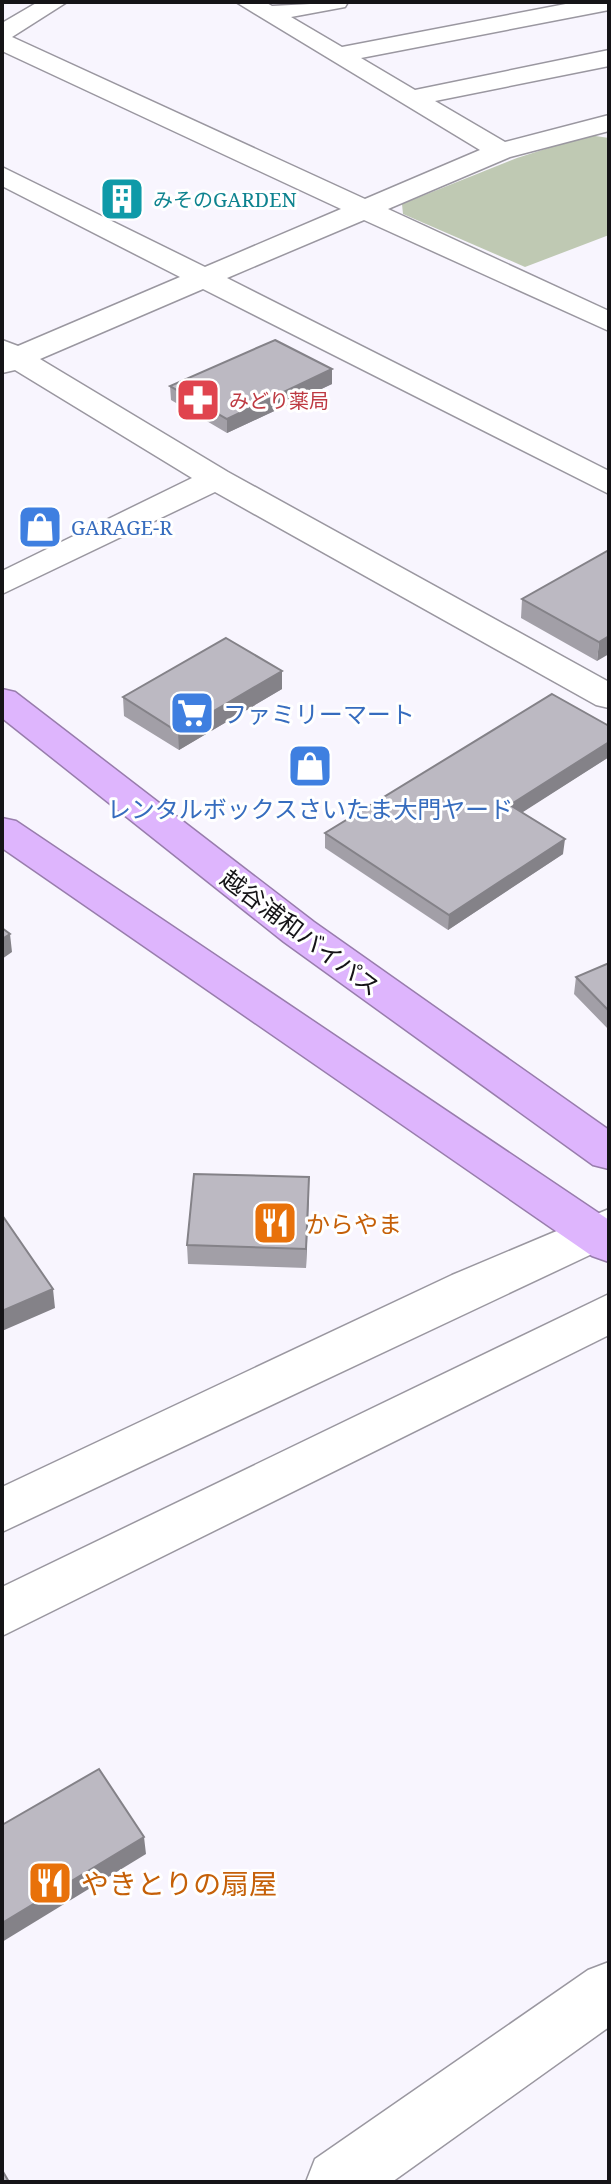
<svg xmlns="http://www.w3.org/2000/svg" width="611" height="2184" viewBox="0 0 611 2184" font-family="'Noto Serif','Noto Sans JP',serif">
<style>
.green{fill:#bfc9b3}
.lines{fill:none;stroke-linecap:round;stroke-linejoin:round}
.minor-casing{stroke:#9a97a0;stroke-width:3}
.highway-casing{stroke:#987dac;stroke-width:3}
.minor{fill:#fff;fill-rule:evenodd}
.highway{fill:#deb5fd;fill-rule:evenodd}
.wall{fill:#a29fa7}
.shaded-wall{fill:#848288}
.building{fill:#bcb9c2;stroke:#848288;stroke-width:2}
.labels{text-anchor:middle;dominant-baseline:central;stroke-width:6;stroke-linejoin:round;paint-order:stroke}
.far-culture-label{font-size:20px;fill:#0d838f;stroke:#fff;text-anchor:start}
.far-health-label{font-size:20px;fill:#be3a42;stroke:#fff;text-anchor:start}
.far-shop-label{font-size:20px;fill:#366cbe;stroke:#fff;text-anchor:start}
.shop-label{font-size:24px;fill:#366cbe;stroke:#fff;text-anchor:start}
.street-label{font-size:24px;fill:#151417;stroke:#fff}
.food-label{font-size:24px;fill:#c56008;stroke:#fff;text-anchor:start}
.near-food-label{font-size:28px;fill:#c56008;stroke:#fff;text-anchor:start}
</style>
<rect width="100%" height="100%" fill="#f8f5fe"/>
<path class="green" d="M589,135l20,3v97l-84,32 -122,-53 -1,-10 115,-46z"/>
<g class="lines">
<g class="minor-casing">
<path id="minor" d="M38,2h29l-55,35 353,162 115,-49 -244,-148h29l7,4 76,-4 -3,5 -54,10 51,30 234,-45h33v8l-248,48 54,32 194,-40v16l-174,35 70,41 104,-27v16l-99,26 -122,52 221,102v20l-245,-111 -137,58 382,193v23l-406,-205 -163,70 188,113 381,210v26l-13,-3 -381,-213 -213,102v-23l190,-93 -177,-108 -13,3v-33l16,6 162,-69 -178,-91v-19l203,100 136,-58 -339,-158v-28z
M609,1209v37l-607,286v-45l450,-212z
M609,1294v41l-607,301v-49z
M609,1962v65l-217,155h-86l9,-23 273,-189z"/>
</g>
<g class="highway-casing">
<path id="highway" d="M2,689l13,3 299,230 295,208v39l-16,-4 -309,-223 -282,-224z
M2,818l14,3 593,399v42l-17,-6 -590,-408z"/>
</g>
<use href="#minor" class="minor"/>
<use href="#highway" class="highway"/>
</g>
<path class="wall" d="M332,369v15l-105,49 -56,-33 -1,-14z
M609,550l-12,111 -76,-43 1,-19z
M282,671v18l-103,61 -55,-34 -1,-19z
M609,757l-87,55 41,42 -115,76 -123,-82v-15z
M609,963v67l-35,-36 2,-17z
M309,1177l-3,91 -118,-4 -1,-19z"/>
<path class="shaded-wall" d="M332,369v15l-105,49v-14z
M609,636v18l-12,7 2,-19z
M282,671v18l-103,61 -1,-18z
M609,742v15l-100,64 1,-16z
M565,839l-2,15 -115,76 1,-15z
M10,934l2,18 -10,7v-20z
M309,1177v19l-3,72v-19z
M53,1289l2,19 -53,23v-20z
M144,1837l2,17 -144,88v-19z"/>
<path class="building" d="M275,340l57,29 -105,50 -57,-33z
M609,550v86l-10,6 -77,-43z
M226,638l56,33 -104,61 -55,-35z
M552,694l57,32v16l-99,63 55,34 -116,76 -124,-82z
M2,928l8,6 -8,5z
M609,963v48l-33,-34z
M194,1174l115,3 -3,72 -119,-4z
M2,1215l51,74 -51,22z
M99,1769l45,68 -142,86v-98z
M2,2170l7,12h-7z"/>
<defs>
<g id="building-square" transform="scale(2.3)"><rect x="-9" y="-9" width="18" height="18" rx="4" fill="#0f9aa8" stroke="#fff"/><path d="M-4-6H4V6H1V3H-1V6H-4ZM-2.5-4.3h1.7v1.8h-1.7ZM.8-4.3h1.7v1.8H.8ZM-2.5-1h1.7V.8h-1.7ZM.8-1h1.7V.8H.8Z" fill="#fff"/></g>
<g id="pharmacy-square" transform="scale(2.3)"><rect x="-9" y="-9" width="18" height="18" rx="4" fill="#e0444e" stroke="#fff"/><path d="M-2-6h4v4h4v4h-4v4h-4v-4h-4v-4h4Z" fill="#fff"/></g>
<g id="shop-square" transform="scale(2.3)"><rect x="-9" y="-9" width="18" height="18" rx="4" fill="#3f7fe0" stroke="#fff"/><path d="M-5-2.5h2.3a2.7 3.5 0 0 1 5.4 0H5L5.5 6h-11ZM-1.5-2.5h3a1.5 2.3 0 0 0-3 0Z" fill="#fff"/></g>
<g id="supermarket-square" transform="scale(2.3)"><rect x="-9" y="-9" width="18" height="18" rx="4" fill="#3f7fe0" stroke="#fff"/><path d="M-6-5.5h2.5l.6 2H6L4.5 2H-2.5L-4.4-4H-6ZM-1.5 3.2a1.3 1.3 0 1 0 .1 0ZM3 3.2a1.3 1.3 0 1 0 .1 0Z" fill="#fff"/></g>
<g id="restaurant-square" transform="scale(2.3)"><rect x="-9" y="-9" width="18" height="18" rx="4" fill="#e8710a" stroke="#fff"/><path d="M-5-6h1v4h1v-4h1v4h1v-4h1v5L-1.5 .5V6h-2V.5L-5-1ZM5-6V6H3V1.5H1.5Q1.5-4 5-6Z" fill="#fff"/></g>
</defs>
<g fill-rule="evenodd">
<use href="#building-square" x="122" y="199"/>
<use href="#pharmacy-square" x="198" y="400"/>
<use href="#shop-square" x="40" y="527"/>
<use href="#supermarket-square" x="192" y="713"/>
<use href="#shop-square" x="310" y="766"/>
<use href="#restaurant-square" x="275" y="1223"/>
<use href="#restaurant-square" x="50" y="1883"/>
</g>
<g class="labels">
<g class="far-culture-label">
<text x="153" y="199">みそのGARDEN</text>
</g>
<g class="far-health-label">
<text x="229" y="400">みどり薬局</text>
</g>
<g class="far-shop-label">
<text x="71" y="527">GARAGE-R</text>
</g>
<g class="shop-label">
<text x="223" y="713">ファミリーマート</text>
<text x="310" y="808" text-anchor="middle">レンタルボックスさいたま大門ヤード</text>
</g>
<g class="street-label">
<text transform="translate(301 932) rotate(37)">越谷浦和バイパス</text>
</g>
<g class="food-label">
<text x="306" y="1223">からやま</text>
</g>
<g class="near-food-label">
<text x="81" y="1883">やきとりの扇屋</text>
</g>
</g>
<rect width="611" height="2184" fill="none" stroke="#151417" stroke-width="8"/>
</svg>
